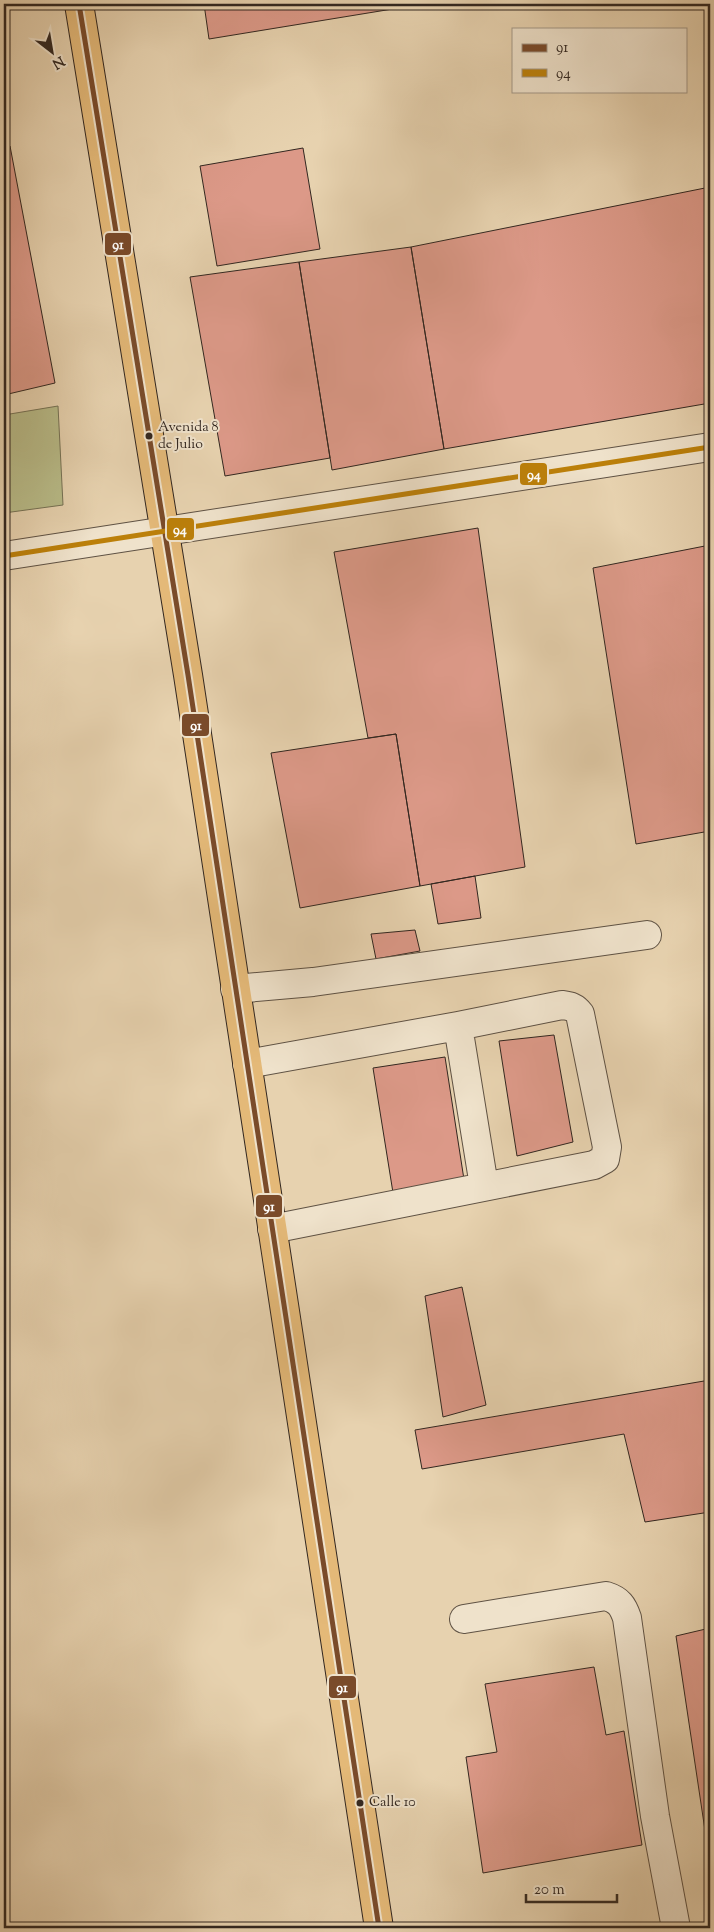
<svg xmlns="http://www.w3.org/2000/svg" width="714" height="1932" viewBox="0 0 714 1932" font-family="'Sorts Mill Goudy',serif">
<style>
.green{fill:#b8bb88;stroke:#757154}
.building{fill:#dc9988;stroke:#322720}
.lines{fill:none;stroke-linecap:round;stroke-linejoin:round}
.minor-casing{stroke:#5f5244;stroke-width:30}
.major-casing{stroke:#322720;stroke-width:30}
.minor{stroke:#efe2cb;stroke-width:28}
.major{stroke:#e4b978;stroke-width:28}
.bus-1-casing{stroke:#efe2cb;stroke-width:9}
.bus-2-casing{stroke:#efe2cb;stroke-width:9}
.bus-1{stroke:#7a4b2a;stroke-width:5}
.bus-2{stroke:#bc800a;stroke-width:5}
.bus-dot{fill:#322720;stroke:#efe2cb;stroke-width:2}
.labels{text-anchor:middle;dominant-baseline:central;stroke-width:4;stroke-linejoin:round;paint-order:stroke}
.bus-label{font-size:14px;fill:#322720;stroke:#efe2cb;text-anchor:start}
.line-badge{stroke:#efe2cb;stroke-width:2}
.badge-label{font-size:14px;text-anchor:middle;font-weight:bold;fill:#fff}
</style>
<rect width="100%" height="100%" fill="#e7d2af"/>
<filter id="stains"><feTurbulence type="fractalNoise" baseFrequency=".004" numOctaves="4"/><feColorMatrix values="0 0 0 0 .2 0 0 0 0 .09 0 0 0 0 .02 0 0 0 .5 -.17"/></filter>
<radialGradient id="worn" r=".72"><stop offset=".6" stop-color="#630" stop-opacity="0"/><stop offset="1" stop-color="#630" stop-opacity=".3"/></radialGradient>
<path class="green" d="M58,406l5,99 -59,8v-98z"/>
<path class="building" d="M204,4h219l-214,35z
M10,146l45,237 -51,12v-248z
M303,148l17,101 -103,17 -17,-100z
M710,187v216l-266,46 -33,-202z
M411,247l33,202 -112,21 -33,-208z
M299,262l31,196 -105,18 -35,-199z
M478,528l47,339 -105,19 -24,-152 -28,4 -34,-186z
M710,545v286l-74,13 -43,-276z
M396,734l24,152 -120,22 -29,-155z
M475,876l6,42 -43,6 -7,-40z
M415,930l5,21 -44,8 -5,-25z
M554,1035l19,107 -56,14 -18,-115z
M445,1057l20,129 -71,13 -21,-131z
M462,1287l24,118 -43,12 -18,-121z
M710,1380v132l-65,10 -21,-88 -202,35 -7,-39z
M710,1628v236l-34,-228z
M594,1667l12,68 18,-4 18,114 -159,28 -17,-116 31,-5 -12,-68z"/>
<g class="lines">
<g class="minor-casing">
<path id="minor" d="M4,556l706,-109
M235,989l78,-7 334,-47
M458,1026l26,160
M247,1064l211,-38 104,-21c8,1 13,2 18,9l27,133 -2,12 -11,6 -322,64
M464,1619l142,-23c13,4 17,10 21,22l28,198 21,112"/>
</g>
<g class="major-casing">
<path id="major" d="M79,4l109,671 191,1253"/>
</g>
<use href="#minor" class="minor"/>
<use href="#major" class="major"/>
<g class="bus-1-casing">
<path id="bus-1" d="M79,4l109,671 191,1253"/>
</g>
<g class="bus-2-casing">
<path id="bus-2" d="M4,556l706,-109"/>
</g>
<use href="#bus-1" class="bus-1"/>
<use href="#bus-2" class="bus-2"/>
</g>
<g class="bus-dot">
<circle cx="149" cy="436" r="4.5"/>
<circle cx="360" cy="1803" r="4.5"/>
</g>
<g class="labels">
<g class="bus-label">
<text x="158" y="428">Avenida 8<tspan x="158" dy="17">de Julio</tspan></text>
<text x="369" y="1803">Calle 10</text>
</g>
</g>
<g class="line-badge">
<rect x="104" y="232" width="28" height="24" rx="5" fill="#7a4b2a"/>
<rect x="519" y="462" width="29" height="24" rx="5" fill="#bc800a"/>
<rect x="166" y="517" width="29" height="24" rx="5" fill="#bc800a"/>
<rect x="181" y="713" width="29" height="24" rx="5" fill="#7a4b2a"/>
<rect x="255" y="1194" width="28" height="24" rx="5" fill="#7a4b2a"/>
<rect x="328" y="1675" width="29" height="24" rx="5" fill="#7a4b2a"/>
</g>
<g class="badge-label">
<text x="118" y="249">91</text>
<text x="534" y="479">94</text>
<text x="180" y="534">94</text>
<text x="196" y="730">91</text>
<text x="269" y="1211">91</text>
<text x="342" y="1692">91</text>
</g>
<rect width="714" height="1932" fill="none" stroke="#e7d2af" stroke-width="20"/>
<rect x="5" y="5" width="704" height="1922" fill="none" stroke="#322720" stroke-width="2.5"/>
<rect x="10" y="10" width="694" height="1912" fill="none" stroke="#322720"/>
<rect x="512" y="28" width="175" height="65" fill="#efe2cb" stroke="#a39787"/>
<rect x="522" y="44" width="25" height="8" fill="#7a4b2a" stroke="#a39787"/>
<text x="556" y="52" font-size="15" fill="#322720">91</text>
<rect x="522" y="69" width="25" height="8" fill="#bc800a" stroke="#a39787"/>
<text x="556" y="78" font-size="15" fill="#322720">94</text>
<g transform="translate(52 52) rotate(149)" stroke="#efe2cb" stroke-width="4" paint-order="stroke">
<path d="M0-4L9 19L0 12L-9 19Z" fill="#322720"/>
<text y="-8" font-size="14" font-weight="bold" text-anchor="middle" fill="#322720">N</text>
</g>
<path d="M526 1894v8h91v-8" fill="none" stroke="#322720" stroke-width="2.5"/>
<text x="534" y="1894" font-size="15" fill="#322720" stroke="#efe2cb" stroke-width="4" paint-order="stroke">20 m</text>
<rect width="100%" height="100%" filter="url(#stains)"/>
<rect width="100%" height="100%" fill="url(#worn)"/>
</svg>
